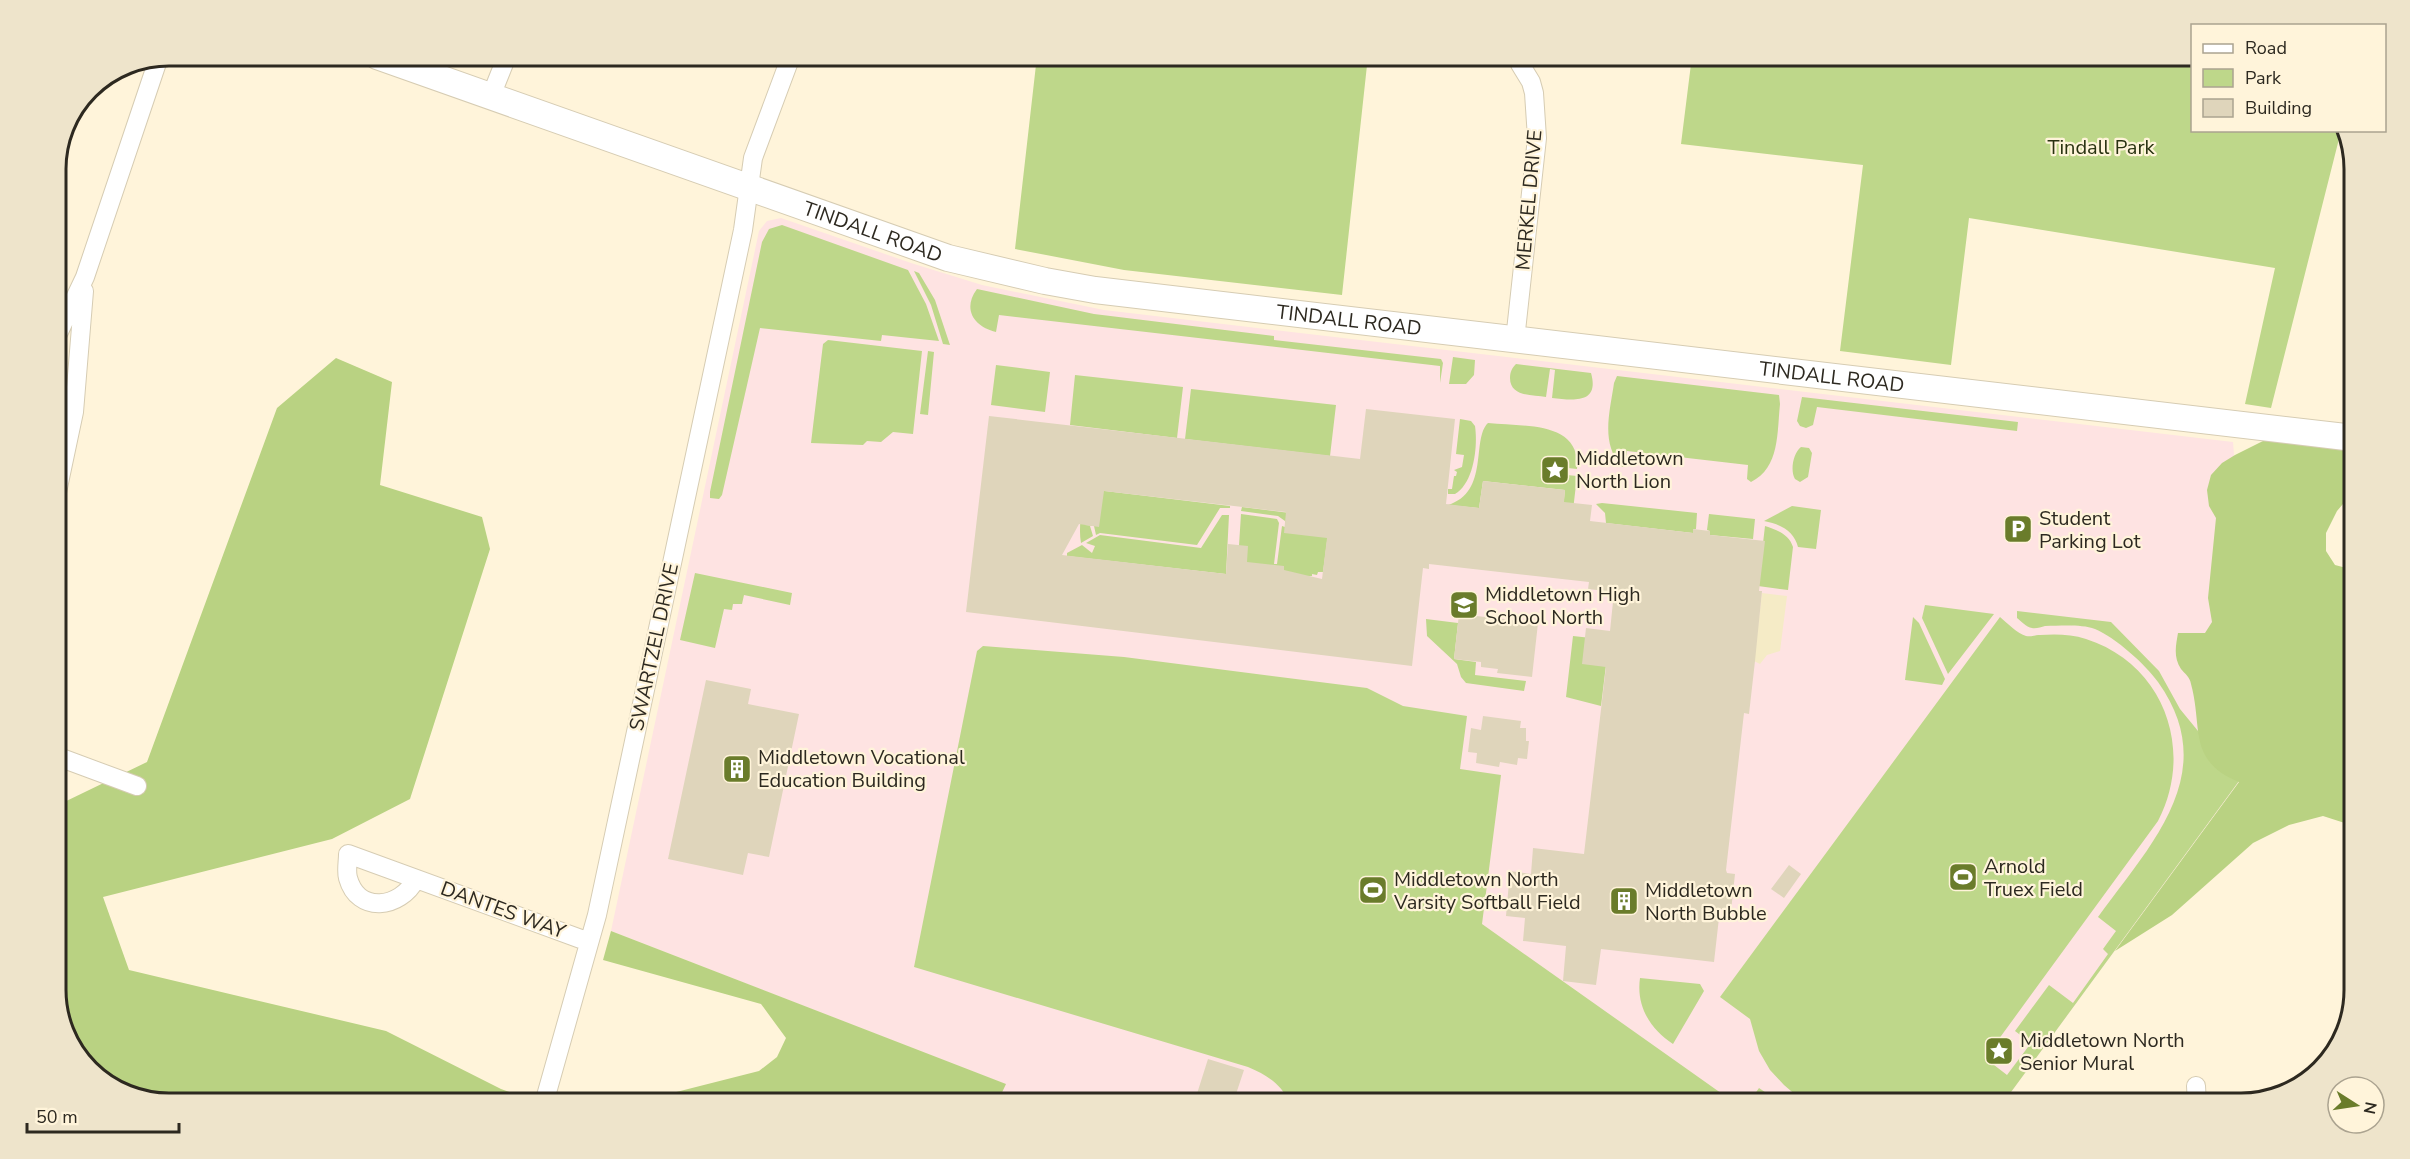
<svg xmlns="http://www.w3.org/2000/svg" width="2410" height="1159" viewBox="0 0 2410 1159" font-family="'Nunito Sans',sans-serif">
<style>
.education{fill:#fee3e2}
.green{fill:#bed78a}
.forest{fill:#b9d282}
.sand{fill:#f5ebc6}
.building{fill:#dfd5bb;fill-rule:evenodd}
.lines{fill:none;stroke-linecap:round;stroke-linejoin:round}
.street-casing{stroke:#d6ccb3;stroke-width:20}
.secondary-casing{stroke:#d6ccb3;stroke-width:28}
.street{stroke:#fff;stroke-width:18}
.secondary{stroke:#fff;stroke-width:26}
.labels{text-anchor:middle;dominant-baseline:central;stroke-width:4.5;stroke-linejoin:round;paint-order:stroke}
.park-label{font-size:20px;fill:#293211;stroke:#fff4da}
.street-label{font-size:20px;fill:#2d2920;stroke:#fff4da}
.poi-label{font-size:20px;fill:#2d2920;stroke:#fff4da;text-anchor:start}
.rim{fill:none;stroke:#2d2920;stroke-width:3}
</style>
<rect width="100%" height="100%" fill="#fff4da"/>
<path class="education" d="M781,218l130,45 71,22 122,25 1129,132 26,312 -256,349h-1006l8,-19 -394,-153 148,-700 8,-10z"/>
<path class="green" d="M1037,56h331l-26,239 -218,-25 -109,-21z
M1692,56h500v74l149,1 -70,277 -26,-4 30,-136 -306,-50 -18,147 -111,-14 23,-186 -182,-21z
M782,225l126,45 18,34 13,37 -57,-6 -1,6 -121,-13 -38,167 -3,4 -9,-1v-6l52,-250 7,-13z
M914,271l5,2 16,27 15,45 -7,-1 -12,-39z
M977,289l117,25 180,22v4l167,19 2,4 -3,20v-17l-441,-51 -3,17c-22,-5 -34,-23 -19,-43z
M828,340l94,11 -9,83 -20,-2 -12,10 -14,-1 -4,4 -52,-2 12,-99z
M928,351l6,1 -6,63 -8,-1z
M1453,357l22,3 -1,15 -8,9h-17z
M1516,364l75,9c9,32 -19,27 -39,25l3,-28 -5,-1 -4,28c-13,-2 -36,0 -36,-19 0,-6 2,-10 6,-14z
M996,365l54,7 -5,40 -54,-7z
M1075,375l108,12 -6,51 -107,-13z
M1617,376l162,19 1,9c-3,28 0,64 -29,78l-4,-3 1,-14 -121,-14 -2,15 -3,1c-22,-24 -12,-55 -8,-84z
M1191,389l145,16 -6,51 -145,-17z
M1802,397l216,25 -1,9 -200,-24 -4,18 -7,3 -6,-2 -3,-5z
M1460,419l11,2 4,5c3,20 -1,57 -20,68h-7v-5h4l2,-13h2l1,-4 -3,-2 8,-3 2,-12 -8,-1z
M1488,423c35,4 93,-3 89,46l-9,-1 1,-7 -18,-2 -3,20 18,3 1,-7 10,1 -5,43 -10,-1 3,-28 -82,-9 -4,27 -31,-3c42,-13 23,-66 40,-82z
M1801,447l8,1 3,5 -4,24 -8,5 -5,-3c-5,-8 -2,-26 6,-32z
M1088,489l142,17v2h-10l-23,37 -97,-12 -4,2 -2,-9 -9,-1 5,1 3,10 -12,7c-3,-17 1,-37 7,-54z
M1602,503l95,10 -1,16h-3v4l-87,-10 -1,-10 -9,-9z
M1792,506l29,4 -5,39 -18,-2c-4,-16 -18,-23 -34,-26z
M1242,507l88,11 -7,54h-5l-1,3 -5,-1v2l-75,1 4,-63 36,5 2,4 -5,41h3l5,-38 3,1v-6l-7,-5 -37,-5z
M1709,514l46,5 -2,20 -43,-4v-4l-3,-1z
M1222,515h7l-3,59 -159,-18v-3l15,-8 10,8 3,-7 -9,-3 14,-8 101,13z
M1765,526c12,4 24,8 28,21l-5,43 -30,-4z
M695,573l97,20 -2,12 -46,-10 -2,9h-9l-1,6 -8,-1 -9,39 -35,-8z
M1925,605l69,9 -46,60 -26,-56z
M2017,611l94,11 48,49 21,38 59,72 -236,322h-198l-21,-18 -14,-15 -11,-19 -9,-32 -30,-22 280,-380c7,6 18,17 26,19 4,1 10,-1 14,-1 15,-1 31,-1 46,4 78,25 109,111 72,182l-173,237 22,17 24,-32 -16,-12 34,-46 24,18 35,-49 -5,-5 13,-18 -18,-14c52,-72 125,-144 60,-235 -12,-17 -43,-45 -63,-53 -14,-5 -35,-3 -50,-3 -4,1 -9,3 -13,2 -6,-1 -11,-7 -15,-10z
M1913,617l6,6 26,56 -3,6 -37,-5z
M1426,619l32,4 -4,36 22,3 -1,13 51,6 -2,10 -58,-8 -5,-6 -4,-13 -30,-28z
M1573,636l36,4 -8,66 -35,-9z
M983,646l141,11 243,31 36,18 64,10 -7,53 41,6 -19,149 253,179h-445c-9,-19 -23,-28 -42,-36l-334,-100 63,-316z
M1640,978l60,6 4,7 -31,53c-23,-15 -37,-38 -33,-66z
M1759,1088l22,15h-28l-3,-2z"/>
<path class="forest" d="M336,358l56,24 -12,103 102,32 8,32 -80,250 -78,40 -229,58 26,73 257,61 115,58 39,14h-371l-44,-8 -46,-36 -23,-61v-192l91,-44 130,-354z
M2275,435l79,9v47l-17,20 -11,22v18l9,14 19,5v256l-31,-10 -34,9 -36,18 -81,72 -57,36 124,-169c-52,-21 -36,-55 -48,-98 -1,-7 -6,-10 -10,-15 -8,-12 -5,-24 -3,-36h27l7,-11 -4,-24 8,-80 -7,-12 -2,-16 4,-15 11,-12 13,-8z
M611,931l395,153 -9,19h-364l126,-32 18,-14 9,-19 -25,-34 -158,-44z"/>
<path class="sand" d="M1762,593l25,3 -7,55 -13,4 -7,9 -6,-3z"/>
<path class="building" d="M1366,409l89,10 -9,85 33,4 4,-27 82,9 -1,12 28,3 -2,16 103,12v-4l17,2v4l55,6 -6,50h3l-7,70 -6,53 -5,-1 -18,157 1,3 8,1 -4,37 -11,-2 -6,53 -113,-13 -5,36 -33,-4 3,-35 -43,-5 2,-23 -19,-2 4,-45 21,3 2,-26 51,6 22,-187 -24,-3 4,-36 24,3 4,-39 -26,-3 1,-7 -160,-18v5l-6,-1 -11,98 -446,-54 23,-196 371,43zM1104,491l182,21 -2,21 43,5 -5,41 -38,-9v-4l-37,-4 1,-16 -20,-2 -2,30 -164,-19 17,-31 20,3z
M1459,614l79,9 -6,54 -35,-4 1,-4 -17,-2v-5l-27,-3z
M706,680l45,9 -3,15 51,10 -30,143 -21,-4 -5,22 -75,-16z
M1483,716l38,5 -1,7h6v13h3l-2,18 -9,-1 -1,7 -17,-3 -1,5 -23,-4 1,-10 -9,-1 3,-24 10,2z
M1789,865l12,9 -17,24 -13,-9z
M1208,1059l36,11 -11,33h-26l-12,-3z"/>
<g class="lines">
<g class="street-casing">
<path id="street" d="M491,96l16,-40
M56,338l29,-61 74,-220
M1515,340l22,-202 -3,-45 -3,-11 -11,-18
M56,497l18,-85 10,-121
M56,756l81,30
M416,879c-16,30 -58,35 -68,-1 -2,-7 0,-16 0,-24l241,88
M2196,1086l1,17
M544,1103l53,-188 146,-685 10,-72 38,-102"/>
</g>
<g class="secondary-casing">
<g id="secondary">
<path id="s1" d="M377,56l571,202 97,23 50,9 1259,148"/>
</g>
</g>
<use href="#street" class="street"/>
<use href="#secondary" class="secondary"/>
</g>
<defs>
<g id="sight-square" transform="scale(1.5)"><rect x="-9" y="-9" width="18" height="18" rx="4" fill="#6a7c2b" stroke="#fff4da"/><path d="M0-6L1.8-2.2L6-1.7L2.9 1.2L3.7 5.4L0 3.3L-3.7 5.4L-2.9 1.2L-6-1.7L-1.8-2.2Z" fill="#fff"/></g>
<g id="parking-square" transform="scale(1.5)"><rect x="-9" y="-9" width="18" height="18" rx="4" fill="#6a7c2b" stroke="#fff4da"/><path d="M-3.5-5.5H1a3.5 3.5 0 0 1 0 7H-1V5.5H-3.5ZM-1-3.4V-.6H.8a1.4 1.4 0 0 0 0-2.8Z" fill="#fff"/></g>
<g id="school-square" transform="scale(1.5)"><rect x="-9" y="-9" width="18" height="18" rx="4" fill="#6a7c2b" stroke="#fff4da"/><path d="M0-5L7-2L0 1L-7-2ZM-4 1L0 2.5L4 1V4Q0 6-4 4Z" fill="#fff"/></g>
<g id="building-square" transform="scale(1.5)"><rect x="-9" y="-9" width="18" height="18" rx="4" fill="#6a7c2b" stroke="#fff4da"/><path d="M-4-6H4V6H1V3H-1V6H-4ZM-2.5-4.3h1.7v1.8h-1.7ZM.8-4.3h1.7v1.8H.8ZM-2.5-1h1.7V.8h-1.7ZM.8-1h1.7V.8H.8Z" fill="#fff"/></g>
<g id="stadium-square" transform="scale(1.5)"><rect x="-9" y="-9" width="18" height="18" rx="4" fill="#6a7c2b" stroke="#fff4da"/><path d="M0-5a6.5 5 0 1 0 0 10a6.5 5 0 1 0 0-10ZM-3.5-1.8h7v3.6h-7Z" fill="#fff"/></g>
</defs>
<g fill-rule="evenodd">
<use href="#sight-square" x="1555" y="470"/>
<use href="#parking-square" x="2018" y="529"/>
<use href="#school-square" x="1464" y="605"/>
<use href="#building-square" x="737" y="769"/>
<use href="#stadium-square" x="1963" y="877"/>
<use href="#stadium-square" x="1373" y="890"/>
<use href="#building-square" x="1624" y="901"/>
<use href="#sight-square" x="1999" y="1051"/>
</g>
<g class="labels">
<g class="park-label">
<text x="2101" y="147">Tindall Park</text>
</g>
<g class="street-label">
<text transform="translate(1529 200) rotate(-85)">MERKEL DRIVE</text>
<text stroke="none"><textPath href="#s1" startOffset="526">TINDALL ROAD</textPath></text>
<text stroke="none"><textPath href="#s1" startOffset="1012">TINDALL ROAD</textPath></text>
<text stroke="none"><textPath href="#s1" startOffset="1498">TINDALL ROAD</textPath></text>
<text transform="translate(654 647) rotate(-78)">SWARTZEL DRIVE</text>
<text transform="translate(503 910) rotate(20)">DANTES WAY</text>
</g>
<g class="poi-label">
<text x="1576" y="458">Middletown<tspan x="1576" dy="23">North Lion</tspan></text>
<text x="2039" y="518">Student<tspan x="2039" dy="23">Parking Lot</tspan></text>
<text x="1485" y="594">Middletown High<tspan x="1485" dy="23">School North</tspan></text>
<text x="758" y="757">Middletown Vocational<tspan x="758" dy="23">Education Building</tspan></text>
<text x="1984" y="866">Arnold<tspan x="1984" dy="23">Truex Field</tspan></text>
<text x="1394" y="879">Middletown North<tspan x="1394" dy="23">Varsity Softball Field</tspan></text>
<text x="1645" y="890">Middletown<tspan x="1645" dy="23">North Bubble</tspan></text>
<text x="2020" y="1040">Middletown North<tspan x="2020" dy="23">Senior Mural</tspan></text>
</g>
</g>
<path d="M0 0H2410V1159H0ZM169 66H2241A103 103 0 0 1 2344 169V990A103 103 0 0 1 2241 1093H169A103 103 0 0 1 66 990V169A103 103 0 0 1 169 66Z" fill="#eee4cb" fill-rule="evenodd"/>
<path class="rim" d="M169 66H2241A103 103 0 0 1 2344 169V990A103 103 0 0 1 2241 1093H169A103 103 0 0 1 66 990V169A103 103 0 0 1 169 66Z"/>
<rect x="2191" y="24" width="195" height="108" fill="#fff4da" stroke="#aba390" stroke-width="1.5"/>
<rect x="2203" y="44" width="30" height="9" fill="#ffffff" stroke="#aba390" stroke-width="1.5"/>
<text x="2245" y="54" font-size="18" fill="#2d2920">Road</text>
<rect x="2203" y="69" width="30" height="18" fill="#bed78a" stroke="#aba390" stroke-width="1.5"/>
<text x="2245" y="84" font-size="18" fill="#2d2920">Park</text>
<rect x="2203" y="99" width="30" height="18" fill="#dfd5bb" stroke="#aba390" stroke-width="1.5"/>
<text x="2245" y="114" font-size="18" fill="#2d2920">Building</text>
<g transform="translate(2356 1105) rotate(102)"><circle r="28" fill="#fff4da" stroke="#aba390" stroke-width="1.5"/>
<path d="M0-4.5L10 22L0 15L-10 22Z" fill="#6a7c2b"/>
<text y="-9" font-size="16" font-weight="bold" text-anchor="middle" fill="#2d2920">N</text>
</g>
<path d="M27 1123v9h152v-9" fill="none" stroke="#2d2920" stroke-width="3"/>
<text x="36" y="1123" font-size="18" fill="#2d2920" stroke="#fff4da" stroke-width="4.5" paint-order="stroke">50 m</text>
</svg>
